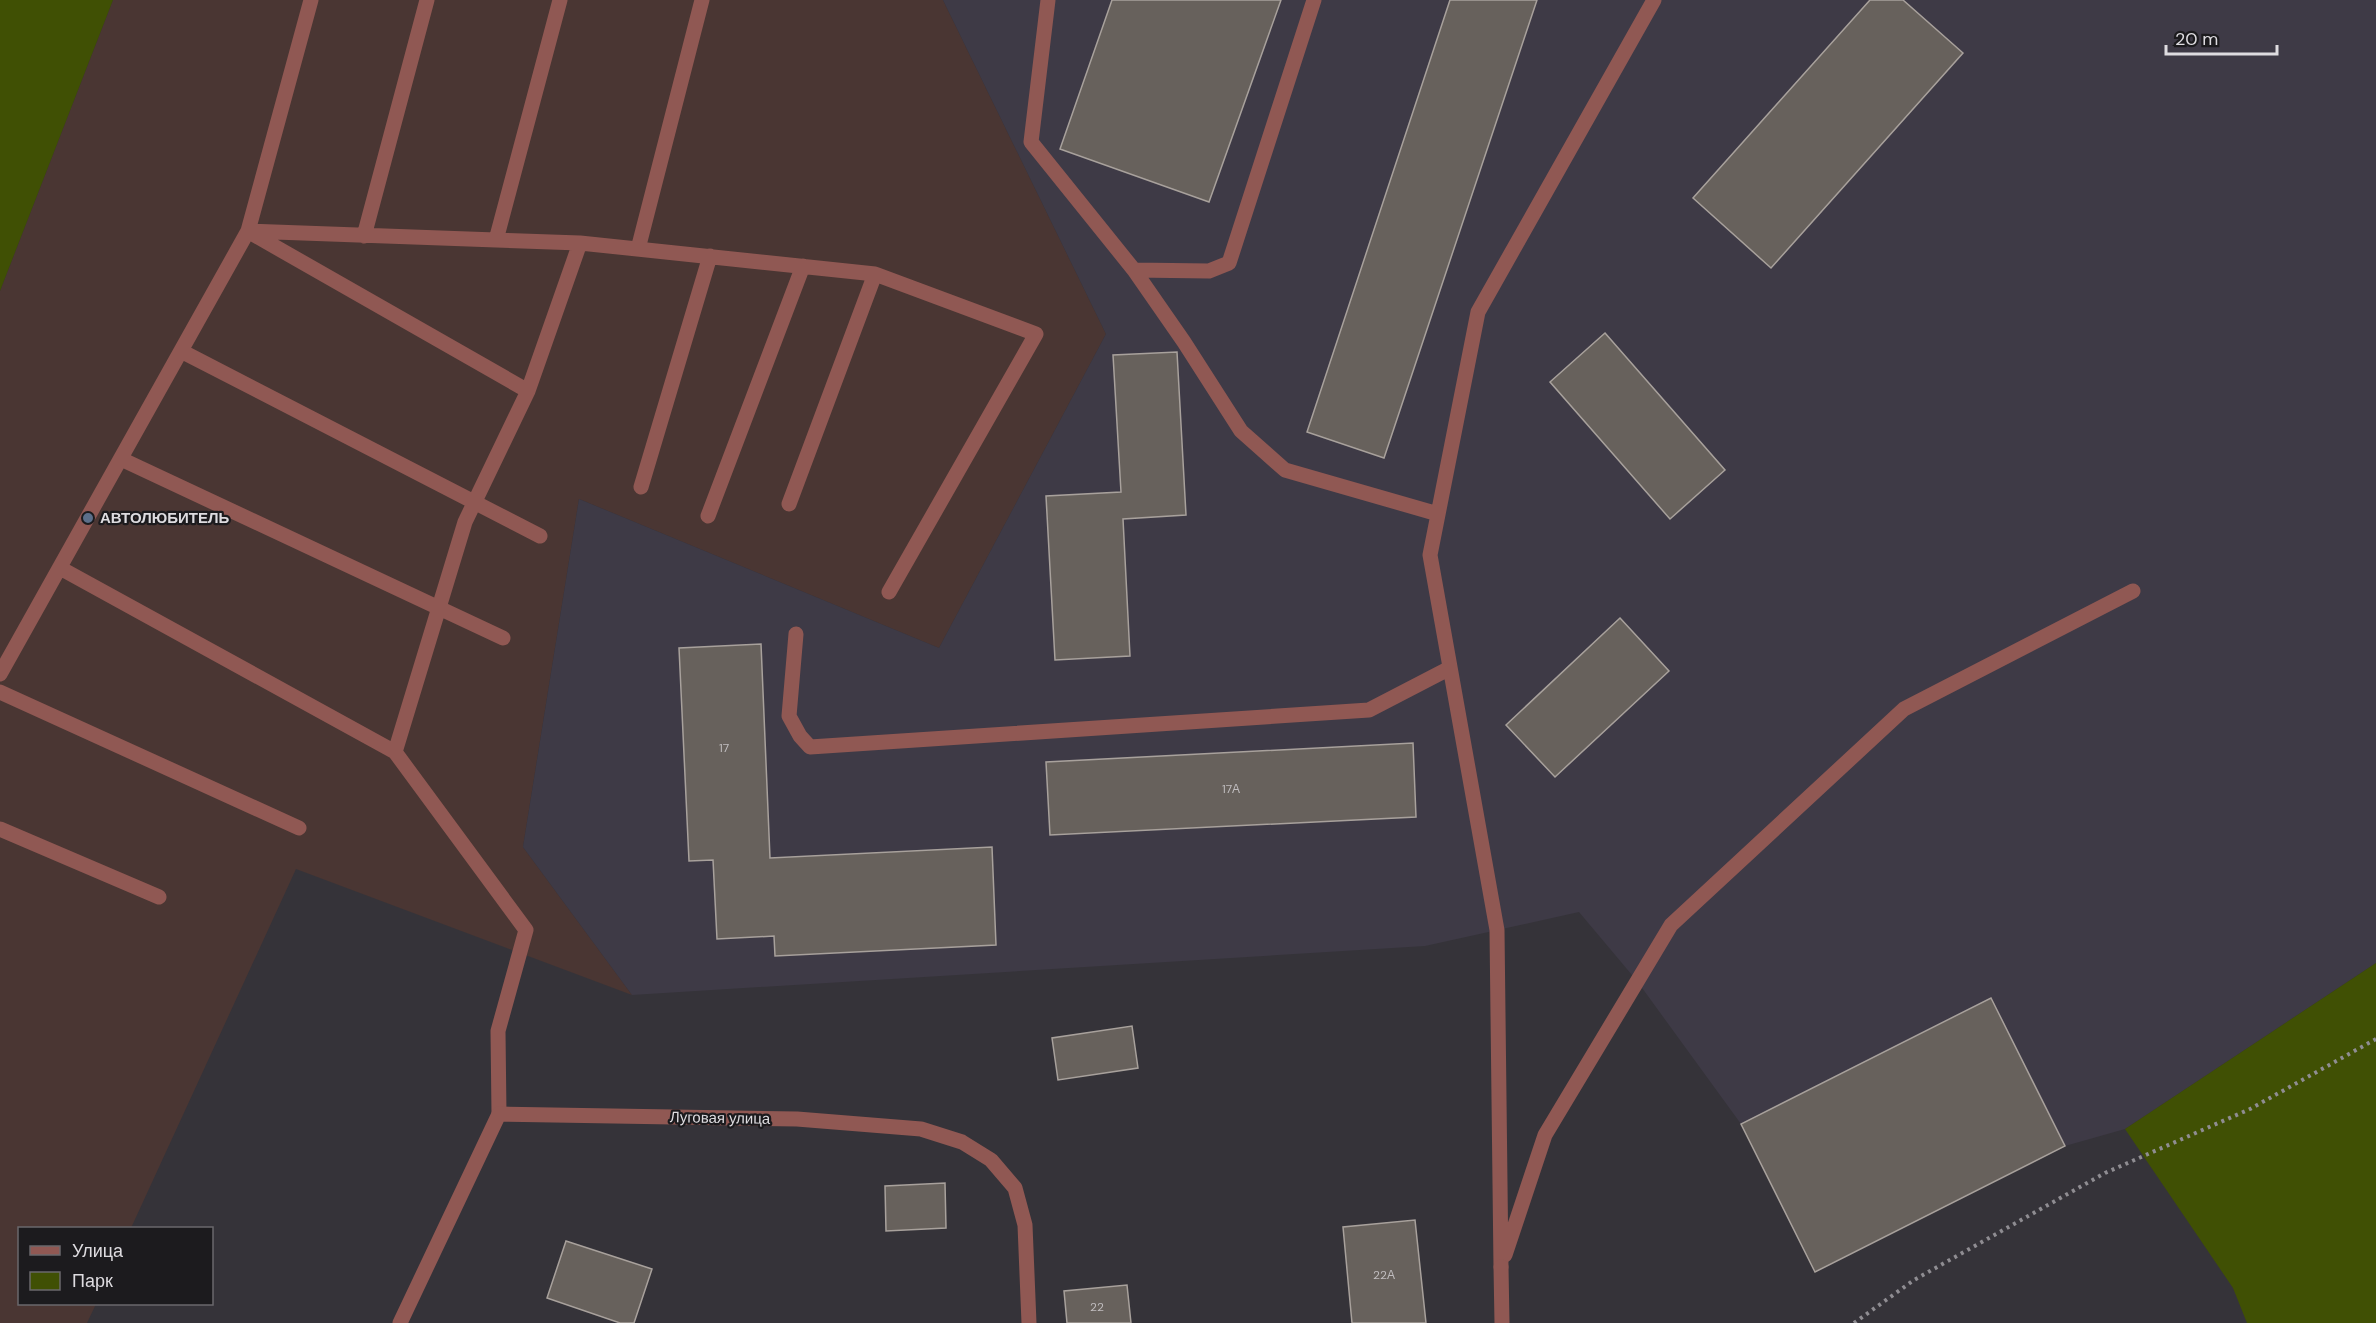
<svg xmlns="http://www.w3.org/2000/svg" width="2376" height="1323" viewBox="0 0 2376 1323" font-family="'DM Sans',sans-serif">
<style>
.industrial{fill:#4a3633}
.built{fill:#3e3a46}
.green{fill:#405004}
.building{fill:#67615c;stroke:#a8a19c;stroke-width:1.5}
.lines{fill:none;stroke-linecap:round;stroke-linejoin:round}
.path{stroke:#8f8d92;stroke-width:4;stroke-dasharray:3 4.5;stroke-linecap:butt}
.lane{stroke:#905853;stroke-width:15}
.street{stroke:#905853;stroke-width:15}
.service-dot{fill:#5c6f8a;stroke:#1c1b1e;stroke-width:2}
.labels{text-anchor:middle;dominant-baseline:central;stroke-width:4.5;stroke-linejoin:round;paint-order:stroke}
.number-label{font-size:12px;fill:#c0bdbf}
.poi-label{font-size:15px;font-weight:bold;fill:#dedce0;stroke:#1c1b1e;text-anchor:start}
.street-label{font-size:15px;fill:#dedce0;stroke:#1c1b1e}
</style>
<rect width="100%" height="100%" fill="#353339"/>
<path class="industrial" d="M113,0h830l163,334 -167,314 -360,-149 -56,348 109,148 -336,-126 -165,359h-111v76h76l-9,19h-87v-1032z"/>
<path class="built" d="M943,0h1433v963l-251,166 -60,17 -250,126 -74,-148 -104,-143 -58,-69 -154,34 -793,49 -109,-148 56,-348 360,149 167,-314z"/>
<path class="green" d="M0,0h113l-113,291z
M2376,963v360h-129l-14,-35 -108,-159z"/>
<path class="building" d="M1112,0h169l-72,202 -149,-53z
M1450,0h87l-153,458 -77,-26z
M1870,0h33l60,53 -192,215 -78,-70z
M1605,333l120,137 -55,49 -120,-137z
M1177,352l9,163 -63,4 7,137 -75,4 -9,-164 75,-4 -8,-137z
M1620,618l49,53 -114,106 -49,-52z
M761,644l9,214 222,-11 4,98 -221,11 -1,-20 -57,3 -4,-79 -24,1 -10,-213z
M1413,743l3,74 -366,18 -4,-73z
M1991,998l74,148 -250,126 -74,-148z
M1132,1026l6,42 -80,12 -6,-42z
M945,1183l1,45 -60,3 -1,-45z
M1415,1220l11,103h-74l-9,-96z
M566,1241l86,28 -18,54h-14l-73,-25z
M1127,1285l4,38h-64l-3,-32z"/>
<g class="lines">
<path class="path" d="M1854,1323l60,-43 191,-107 145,-64 126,-70"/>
<path class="lane" d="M1048,0l-17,142 103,128 50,72 57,89 44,39 153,44
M248,231l332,12 -52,148 -63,131 -70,230
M251,233l277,158
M364,236l63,-236
M496,240l64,-240
M580,243l295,31 161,60 -147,258
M638,249l64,-249
M1134,270l75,1 20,-8 85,-263
M181,351l359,185
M121,459l382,179
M641,487l69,-231
M789,504l86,-230
M708,516l95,-250
M60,568l335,184 131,178 -28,101 1,83
M796,634l-7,82 11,20 10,11 559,-37 81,-42
M0,674l248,-443 63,-231
M0,692l299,136
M0,829l159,68
M1505,1255l40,-120 126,-210 233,-216 229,-118
M1501,1267l-4,-337 -67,-375 48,-243 176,-312"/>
<path class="street" d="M1501,1267l1,56
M400,1323l99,-209 298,5 124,10 41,13 29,18 24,28 10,37 4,98"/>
</g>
<circle class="service-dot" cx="88" cy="518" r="6"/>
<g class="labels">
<g class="number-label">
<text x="724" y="748">17</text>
<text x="1231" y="789">17А</text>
<text x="1384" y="1275">22А</text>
<text x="1097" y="1307">22</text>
</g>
<g class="poi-label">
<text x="100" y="518">АВТОЛЮБИТЕЛЬ</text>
</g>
<g class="street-label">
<text transform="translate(720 1118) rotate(1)">Луговая улица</text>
</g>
</g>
<rect x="18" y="1227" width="195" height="78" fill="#1c1b1e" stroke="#6a686c" stroke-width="1.5"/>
<rect x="30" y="1246" width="30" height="9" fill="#905853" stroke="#6a686c" stroke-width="1.5"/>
<text x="72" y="1257" font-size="18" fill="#dedce0">Улица</text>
<rect x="30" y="1272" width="30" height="18" fill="#405004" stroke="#6a686c" stroke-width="1.5"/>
<text x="72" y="1287" font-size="18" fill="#dedce0">Парк</text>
<path d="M2166 45v9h111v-9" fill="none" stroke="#dedce0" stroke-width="3"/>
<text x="2175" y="45" font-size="18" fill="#dedce0" stroke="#1c1b1e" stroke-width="4.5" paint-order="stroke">20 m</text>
</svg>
